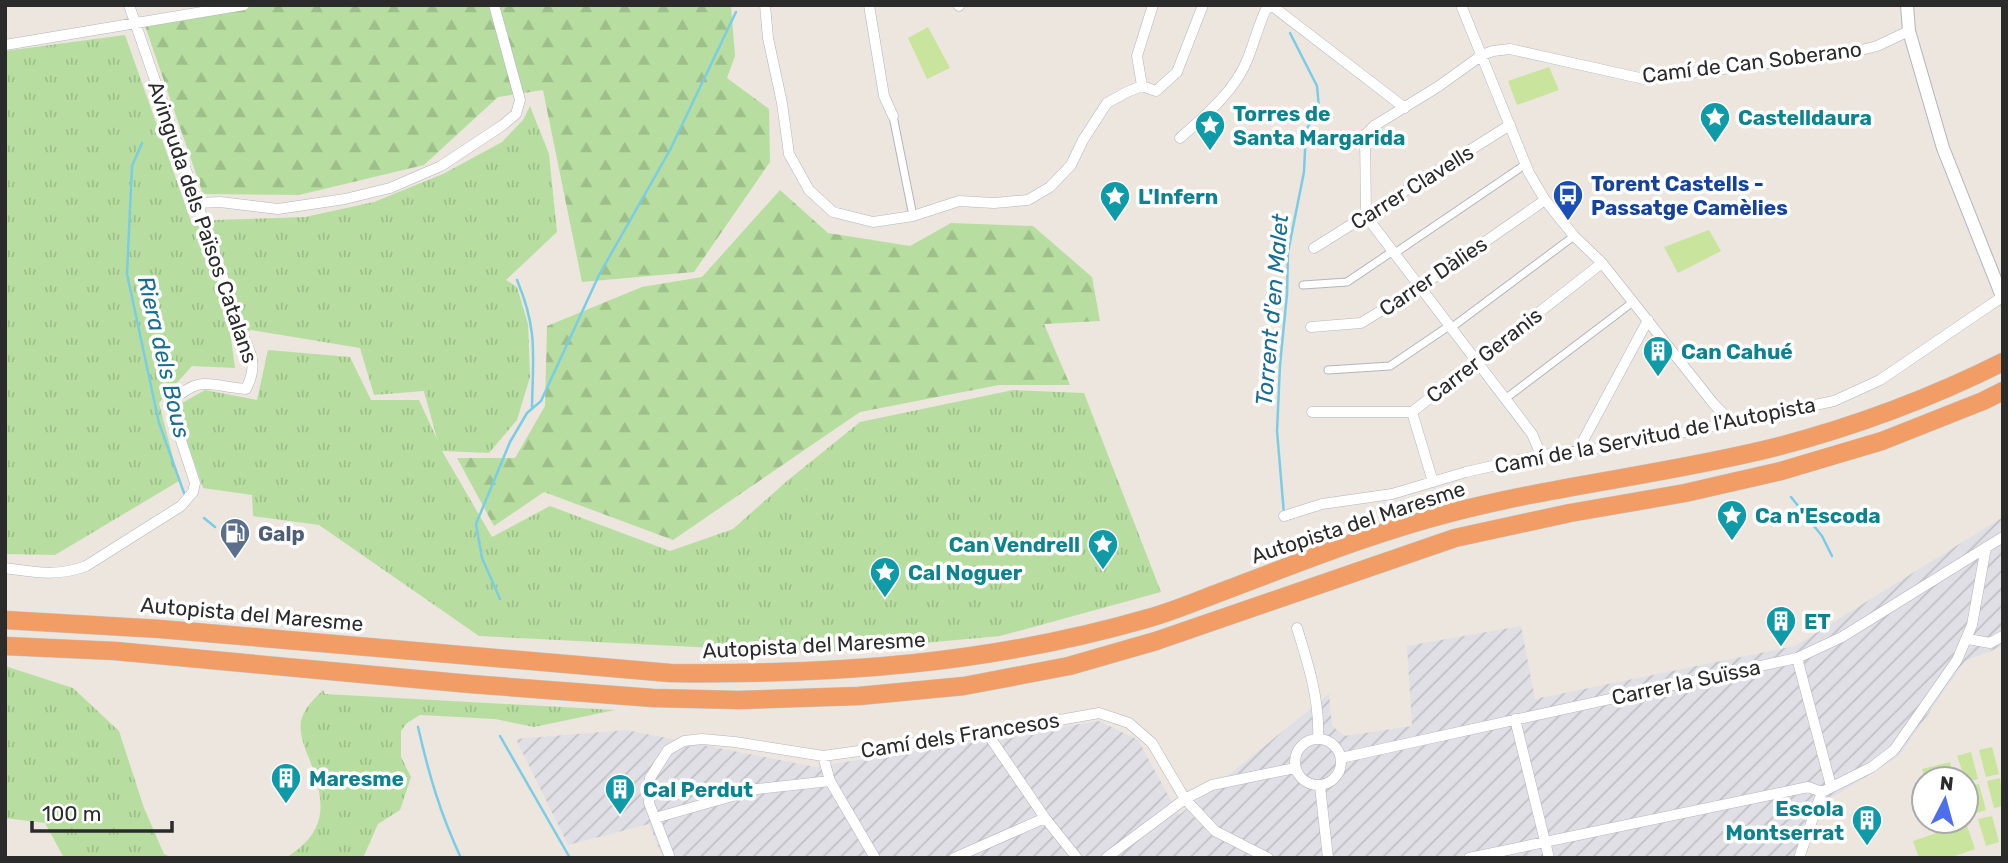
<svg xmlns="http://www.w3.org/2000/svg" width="2008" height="863" viewBox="0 0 2008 863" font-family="Rubik,sans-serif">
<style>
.industrial{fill:url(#industrial-furrows)}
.grass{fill:url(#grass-tufts)}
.forest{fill:url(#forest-firs)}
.pitch{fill:#c8e49d}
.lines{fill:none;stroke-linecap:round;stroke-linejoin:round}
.stream{stroke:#7bcce5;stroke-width:2.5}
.pedestrian-casing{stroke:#b2b5be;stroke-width:9}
.minor-casing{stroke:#b2b5be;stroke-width:11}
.tertiary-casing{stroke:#b2b5be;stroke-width:14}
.motorway-casing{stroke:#c4c4c4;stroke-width:19}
.pedestrian{stroke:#fff;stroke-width:7}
.minor{stroke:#fff;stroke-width:10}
.tertiary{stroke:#fff;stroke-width:12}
.motorway{stroke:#f19d65;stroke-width:18}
.labels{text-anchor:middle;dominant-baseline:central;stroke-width:7;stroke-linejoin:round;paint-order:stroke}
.street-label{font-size:21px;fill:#2b2b2b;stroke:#fff}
.culture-label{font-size:21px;font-weight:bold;fill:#0d838f;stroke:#fff;text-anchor:start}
.transit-label{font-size:21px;font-weight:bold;fill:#164399;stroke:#fff;text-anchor:start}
.service-label{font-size:21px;font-weight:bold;fill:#4e5e75;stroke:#fff;text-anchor:start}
.water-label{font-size:23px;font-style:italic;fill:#196c92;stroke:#fff}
</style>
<defs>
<pattern id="industrial-furrows" width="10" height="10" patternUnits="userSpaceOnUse" patternTransform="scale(1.75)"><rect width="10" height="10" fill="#e0dfe5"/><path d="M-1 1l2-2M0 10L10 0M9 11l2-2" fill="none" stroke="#c0c0c5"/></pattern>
<pattern id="grass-tufts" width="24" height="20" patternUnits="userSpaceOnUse" patternTransform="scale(1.75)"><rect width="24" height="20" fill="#b7dea0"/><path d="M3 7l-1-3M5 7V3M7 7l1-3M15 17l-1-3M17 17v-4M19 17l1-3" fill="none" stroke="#9ebf8a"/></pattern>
<pattern id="forest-firs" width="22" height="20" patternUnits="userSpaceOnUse" patternTransform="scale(1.75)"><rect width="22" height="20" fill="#b7dea0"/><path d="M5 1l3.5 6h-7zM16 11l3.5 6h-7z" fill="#9ebf8a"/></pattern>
</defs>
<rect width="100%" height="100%" fill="#ece6df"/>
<path class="industrial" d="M2003,517v129l-38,15 -66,95 -77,48 -19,54h-1140l-14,-34 -81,21 -52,-106 110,-9 189,37 284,-46 39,19 41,75 150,-121 3,32 13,10 67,-10 -5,-80 114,-20 14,73 260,-53z"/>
<path class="grass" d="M125,35l67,189 24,-4 89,-3 69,-15 69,-28 59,-32 21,-22 7,-14 19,48 8,78 -51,48 11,7 11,37 2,53 -13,43 -28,33 -47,-2 50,86 58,-31 120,45 63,-22 54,-48 73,-59 153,-32 71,3 77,199 -161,44 -186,17 -335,-17 -160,-111 -66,-9 -1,-21 -49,-7 -24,-70 3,-15 23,-13 52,10 11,-50 82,7 21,43h48l18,39 -13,-48 -50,4 -14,-47 -109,-18 -20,8 4,30 -43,-2 -33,37 20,78 -124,74 -50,-1v-503z
M5,666l68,22 46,43 25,77 20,46 9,4h-109l-19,-35 -40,-5z
M323,690l2,4 290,16 -81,17 -39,-8 -75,-4 -13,8 -6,8v26l10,20 -11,33 -22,14 -15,34h-77c44,-28 39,-57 23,-100 -5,-12 -10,-24 -8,-37 3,-13 13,-22 22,-31z"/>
<path class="forest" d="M262,5h469l4,51 -8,22 42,31 1,53 -76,110 -112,10 -39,-192 -45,7 -74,68 -125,30 -96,-1 -59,-171z
M780,190l48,43 82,13 41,-23 82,3 59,51 8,44 -56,3 26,61h-71l-139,27 -187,128 -129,-48 -50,34 -37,-68h58l30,-52 2,-80 95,-39 60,-10z"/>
<path class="pitch" d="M928,27l22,41 -23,11 -19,-41z
M1549,67l10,23 -42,15 -9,-24z
M1709,230l12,21 -43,22 -14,-26z
M1992,747l7,27 -13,3 -7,-27z
M1971,752l7,27 -12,3 -9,-26z
M1950,762l3,13 -15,4h-13l-3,-10z
M2000,778l3,28 -9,2 -7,-27z
M1979,784l7,26 -13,4 -7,-27z
M1992,816l7,26 -13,4 -8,-27z
M1966,823l9,26 -26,9h-30l-6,-17z"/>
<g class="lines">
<path class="stream" d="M142,143l-10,23 -5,108 32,149 25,70
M517,280c21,50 16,75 15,127
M1791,497l31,39 10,20
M1284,514l-7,-83 3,-66 7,-71 1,-42 16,-80 2,-42 13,-22 -2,-22 -27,-53
M204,518l11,9
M500,599l-18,-41 -6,-34 34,-82 17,-29 14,-12 58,-126 71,-125 66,-138
M418,727c11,48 22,86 43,131
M500,736l70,122"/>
<g class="pedestrian-casing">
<path id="pedestrian" d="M893,116l20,100
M1303,285l44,-3 43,-29h5l131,-89
M1328,370l62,-4 56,-38h5l123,-92
M1505,399l128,-97"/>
</g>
<g class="minor-casing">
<path id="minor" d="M765,5l3,33 14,65 7,51 20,36 24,22 40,10 40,-6 46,-15 35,2 34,-3 22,-13 21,-22 12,-25 24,-37 20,-11 15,-6
M869,5l15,91 9,20
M958,5l1,1
M1153,5l-16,51 5,30 14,5 21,-19 26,-67
M1271,5l134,103
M1461,5l68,168 16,27 29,36 28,27 111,140 19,20
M5,45l239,-40
M1180,138c25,-22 56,-48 68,-80 7,-18 11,-35 20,-53
M197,203l23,-1 58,7 67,-10 45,-11 51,-22 62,-41 13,-11 4,-14 -26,-95
M1366,216l-1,-81 9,-9 65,-40 43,-31 11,-4 17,-2 134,30 206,-26 27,-7 32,-15
M1366,216l166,218 9,21
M1314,248l196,-123
M1311,327l50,-4 59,-36 125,-87
M1312,412h100l190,-149
M1412,412l21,70
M1578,450l70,-130
M1284,516l38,-12 70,-10 74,-22 75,-17 77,-9 216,-45 46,-21 122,-83
M5,568c28,4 53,9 81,-2l95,-60 12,-14 2,-9 -19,-58 -4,-23c29,-29 39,-15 74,-13 10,-20 8,-31 -2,-51l-115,-333
M1297,628c11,35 23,73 21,111
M1968,639l22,4 13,-7
M1797,658l34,128
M1515,719l34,139
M987,733l58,85 32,40
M1295 762a23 23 0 1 1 46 0a23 23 0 1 1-46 0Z
M823,756l7,25 45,77
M1341,758l456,-100 45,-21 161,-100
M1320,786l8,72
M655,818l102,-29 73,-8
M670,858l-21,-55 1,-25 18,-28 16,-9 18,-2 33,3 88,14 164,-23 112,-20 30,10 23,20 33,56 30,32 53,27
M954,858l91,-40
M1106,858l79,-59 27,-14 83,-17
M1469,858l339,-71 14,5
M1799,858l23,-66 50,-25 22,-17 63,-90 15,-35 14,-78"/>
</g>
<g class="tertiary-casing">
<path id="tertiary" d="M1907,5l2,26 34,117 60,151"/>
</g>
<g class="motorway-casing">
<path id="motorway" d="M5,620l155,9 510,44c165,2 320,-9 479,-55 25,-7 48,-17 72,-26 75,-28 151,-59 229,-79 107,-28 219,-39 326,-66 77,-20 155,-49 227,-85
M5,646l110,5 355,33 183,14 85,2 121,-4 105,-10 105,-20 87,-25 299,-103 115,-25 115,-20 96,-22 101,-30 101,-40 20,-10"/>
</g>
<use href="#pedestrian" class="pedestrian"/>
<use href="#minor" class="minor"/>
<use href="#tertiary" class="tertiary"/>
<use href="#motorway" class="motorway"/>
</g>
<defs>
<g id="sight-pin" transform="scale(1.575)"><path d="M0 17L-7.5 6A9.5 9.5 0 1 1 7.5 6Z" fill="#0f9aa8" stroke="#fff"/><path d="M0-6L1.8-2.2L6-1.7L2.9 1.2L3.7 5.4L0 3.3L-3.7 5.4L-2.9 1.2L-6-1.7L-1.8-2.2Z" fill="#fff"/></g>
<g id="bus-pin" transform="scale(1.575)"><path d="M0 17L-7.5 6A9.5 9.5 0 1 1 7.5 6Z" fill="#1a4fb4" stroke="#fff"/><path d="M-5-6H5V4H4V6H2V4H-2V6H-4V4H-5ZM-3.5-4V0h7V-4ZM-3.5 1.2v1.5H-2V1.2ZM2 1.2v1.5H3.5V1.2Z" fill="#fff"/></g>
<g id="building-pin" transform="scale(1.575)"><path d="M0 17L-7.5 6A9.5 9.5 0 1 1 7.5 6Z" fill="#0f9aa8" stroke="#fff"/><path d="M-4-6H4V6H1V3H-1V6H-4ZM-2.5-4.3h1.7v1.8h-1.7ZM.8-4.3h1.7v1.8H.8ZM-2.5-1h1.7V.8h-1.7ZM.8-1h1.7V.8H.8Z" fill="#fff"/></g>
<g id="fuel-pin" transform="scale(1.575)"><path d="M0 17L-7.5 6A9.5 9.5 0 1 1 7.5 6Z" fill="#5c6f8a" stroke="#fff"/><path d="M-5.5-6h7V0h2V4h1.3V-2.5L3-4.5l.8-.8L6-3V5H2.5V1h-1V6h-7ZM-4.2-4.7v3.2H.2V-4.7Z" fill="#fff"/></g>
</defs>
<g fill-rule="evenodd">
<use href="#sight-pin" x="1715" y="117"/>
<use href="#sight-pin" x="1210" y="125"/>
<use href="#bus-pin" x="1568" y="195"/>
<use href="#sight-pin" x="1115" y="196"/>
<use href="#building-pin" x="1658" y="351"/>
<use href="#sight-pin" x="1732" y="515"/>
<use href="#fuel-pin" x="235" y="533"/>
<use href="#sight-pin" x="1103" y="544"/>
<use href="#sight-pin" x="885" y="572"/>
<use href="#building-pin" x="1781" y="621"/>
<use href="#building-pin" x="286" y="778"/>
<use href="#building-pin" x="620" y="789"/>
<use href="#building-pin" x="1867" y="820"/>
</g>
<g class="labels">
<g class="street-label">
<text transform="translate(1752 62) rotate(-7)">Camí de Can Soberano</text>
<text transform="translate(1412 187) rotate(-32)">Carrer Clavells</text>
<text transform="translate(203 222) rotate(71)">Avinguda dels Països Catalans</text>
<text transform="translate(1433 276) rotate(-34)">Carrer Dàlies</text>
<text transform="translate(1484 355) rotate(-38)">Carrer Geranis</text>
<text transform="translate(1655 435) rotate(-11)">Camí de la Servitud de l'Autopista</text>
<text transform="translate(1358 522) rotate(-18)">Autopista del Maresme</text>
<text transform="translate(252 614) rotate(5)">Autopista del Maresme</text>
<text transform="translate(814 645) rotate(-3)">Autopista del Maresme</text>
<text transform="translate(1686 682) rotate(-12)">Carrer la Suïssa</text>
<text transform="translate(960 735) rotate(-9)">Camí dels Francesos</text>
</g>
<g class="culture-label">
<text x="1233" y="113">Torres de<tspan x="1233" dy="24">Santa Margarida</tspan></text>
<text x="1738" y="117">Castelldaura</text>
<text x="1138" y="196">L'Infern</text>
<text x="1681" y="351">Can Cahué</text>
<text x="1755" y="515">Ca n'Escoda</text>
<text x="1080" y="544" text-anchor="end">Can Vendrell</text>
<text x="908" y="572">Cal Noguer</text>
<text x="1804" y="621">ET</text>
<text x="309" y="778">Maresme</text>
<text x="643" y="789">Cal Perdut</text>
<text x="1844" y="808" text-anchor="end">Escola<tspan x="1844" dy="24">Montserrat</tspan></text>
</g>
<g class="transit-label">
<text x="1591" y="183">Torent Castells -<tspan x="1591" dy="24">Passatge Camèlies</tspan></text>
</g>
<g class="service-label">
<text x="258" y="533">Galp</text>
</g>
<g class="water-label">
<text transform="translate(1272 310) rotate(-85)">Torrent d'en Malet</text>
<text transform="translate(164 357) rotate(77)">Riera dels Bous</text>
</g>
</g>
<rect width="2008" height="863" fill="none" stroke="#2b2b2b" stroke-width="14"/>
<g transform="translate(1945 800) rotate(6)"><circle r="33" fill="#ffffff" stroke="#aaaaaa" stroke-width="2"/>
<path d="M0-5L12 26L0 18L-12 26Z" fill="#4d6feb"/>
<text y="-10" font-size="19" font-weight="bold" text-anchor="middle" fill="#2b2b2b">N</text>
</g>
<path d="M32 821v10h140v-10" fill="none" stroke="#2b2b2b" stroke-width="3.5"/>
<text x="42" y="821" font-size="21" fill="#2b2b2b" stroke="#ffffff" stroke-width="5" paint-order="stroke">100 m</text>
</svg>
